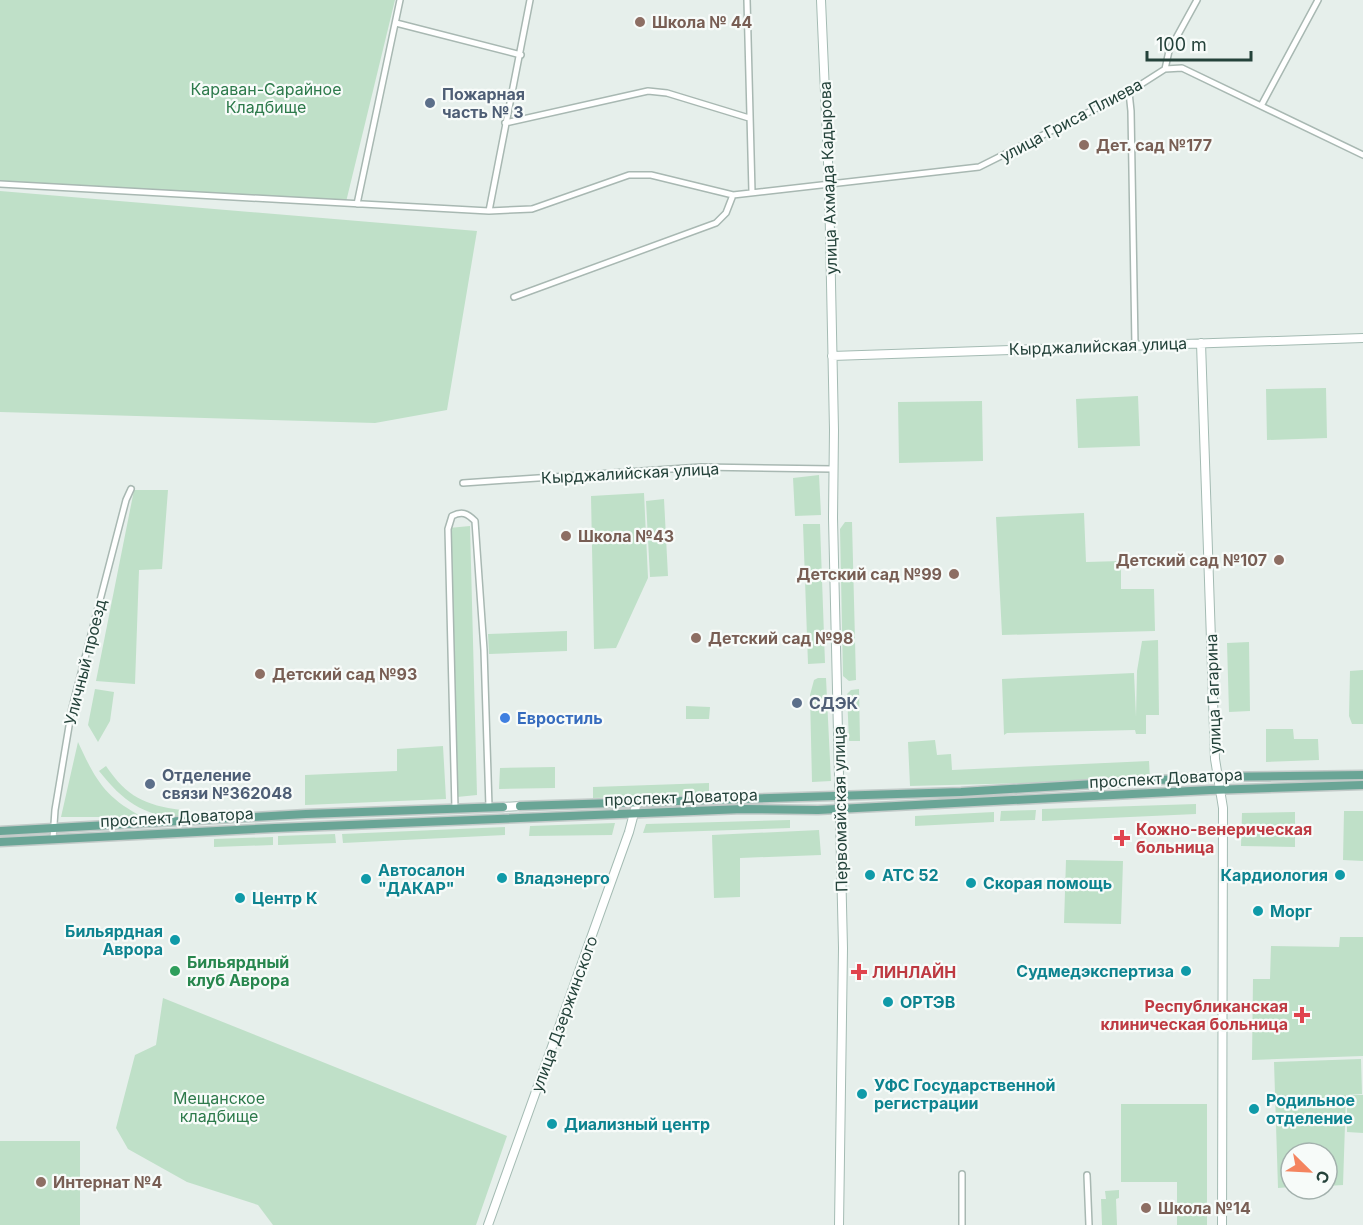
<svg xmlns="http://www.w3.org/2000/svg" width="1363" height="1225" viewBox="0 0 1363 1225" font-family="Inter,sans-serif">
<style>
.green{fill:#bfe0c8}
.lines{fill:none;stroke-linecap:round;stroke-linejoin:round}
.street-casing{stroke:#a8b8b2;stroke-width:8}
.secondary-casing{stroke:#a4bbb3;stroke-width:10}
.primary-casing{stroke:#c2cac8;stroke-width:11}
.street{stroke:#fff;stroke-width:5}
.secondary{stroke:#fff;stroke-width:8}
.primary{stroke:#6aa596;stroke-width:8}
.education-dot{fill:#8d6e63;stroke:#f7fbf9;stroke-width:2}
.service-dot{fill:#5c6f8a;stroke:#f7fbf9;stroke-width:2}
.shop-dot{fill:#3f7fe0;stroke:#f7fbf9;stroke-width:2}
.health-dot{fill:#e0444e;stroke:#f7fbf9;stroke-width:2}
.culture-dot{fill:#0f9aa8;stroke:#f7fbf9;stroke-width:2}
.leisure-dot{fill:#2e9e5b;stroke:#f7fbf9;stroke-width:2}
.labels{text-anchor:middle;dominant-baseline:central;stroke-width:4.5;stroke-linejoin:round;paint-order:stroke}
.education-label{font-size:16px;font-weight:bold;fill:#785e54;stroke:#f7fbf9;text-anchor:start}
.park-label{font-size:16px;fill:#2d7a4b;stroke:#f7fbf9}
.service-label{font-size:16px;font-weight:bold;fill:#4e5e75;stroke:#f7fbf9;text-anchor:start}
.street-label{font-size:16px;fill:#24423a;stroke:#f7fbf9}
.shop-label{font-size:16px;font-weight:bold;fill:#366cbe;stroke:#f7fbf9;text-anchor:start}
.health-label{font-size:16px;font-weight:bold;fill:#be3a42;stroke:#f7fbf9;text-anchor:start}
.culture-label{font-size:16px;font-weight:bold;fill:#0d838f;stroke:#f7fbf9;text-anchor:start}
.leisure-label{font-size:16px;font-weight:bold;fill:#27864d;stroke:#f7fbf9;text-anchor:start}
</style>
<rect width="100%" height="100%" fill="#e6efeb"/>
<path class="green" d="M0,0h395l-49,202 -201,-11 -145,-10z
M0,191l477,40 -30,179 -72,13 -375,-11z
M1326,388l1,50 -60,2 -1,-51z
M1138,396l2,50 -62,2 -2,-49z
M982,401l1,60 -84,2 -1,-61z
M819,475l2,40 -26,1 -2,-38z
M134,490h34l-6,79 -23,1 -4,114 -39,-3z
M644,493l4,85 -32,70 -22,1 -3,-153z
M664,499l4,77 -18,1 -4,-76z
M1084,513l2,49 35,-1v28h33l1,42 -153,4 -6,-118z
M845,522h7l4,158 -7,1 -6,-5 -3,-147z
M803,524h17l5,139 -17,1z
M470,526l7,269 -20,2 -8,-269z
M567,631v20l-78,3 -1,-20z
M1158,640l1,75h-13v19h-10l-1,-4 -128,3 -3,2 -2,-56 132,-6 2,44 1,-46 5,-30z
M1249,642l1,69 -21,1 -2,-69z
M1363,670v54h-11l-3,-8 1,-45z
M818,678h8l5,103 -19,1 -2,-87 4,-15z
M95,689l19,3 -4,29 -12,21 -10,-17z
M859,689l1,52h-11l-2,-47 4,-4z
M686,706l24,1 -1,12h-23z
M1266,729h27l1,10h24l1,21 -53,2z
M935,740l2,15 14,-1 1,16 197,-9 1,19 -240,6 -2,-44z
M78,742c17,37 27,56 65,75h-82z
M443,746l3,53 -141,6v-30l92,-4v-22z
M106,766c21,31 39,39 75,44v9c-40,-5 -57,-17 -82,-48z
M555,767v21l-56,1 1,-21z
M709,783v12l-116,3v-11z
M1196,804v10l-154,7v-12z
M1036,810l-1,10 -35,1 1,-10z
M1344,811h19v50l-20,-1z
M994,812v10l-79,4v-10z
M1295,812v35l-54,-1 1,-33z
M790,820v8l-147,5 3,-9z
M615,823l-3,12 -83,1 1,-10z
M505,827v8l-162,8 -1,-9z
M819,830l2,25 -81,3v39l-26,1 -2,-63z
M335,834l1,9 -58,2v-9z
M273,837v8l-59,2v-8z
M1066,860l57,1 -2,63 -57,-1z
M1340,937h23v119l-111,4 1,-81h17l1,-33 68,1z
M163,998l344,138 -31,89h-203l-15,-20 -71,-23 -59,-33 -12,-21 19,-73 21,-10z
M1361,1059l1,35 -16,1 -3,90 -16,1v-33h-36v34l-13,1 -4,-126z
M1347,1095h16v38l-16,-1z
M1121,1104h86v121h-30v-43h-56z
M0,1141h80v84h-80z
M1119,1190v8l-3,1 1,26h-15l-1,-26h5l-1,-8z"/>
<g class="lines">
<g class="street-casing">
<path id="street" d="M747,0l5,192
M396,23l125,32
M1165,69l4,-18 28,-51
M1129,92l2,19 4,234
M1261,106l57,-106
M505,123l143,-32 19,2 82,25
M0,184l489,27 43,-2 97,-34h22l82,20 246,-28 150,-75 36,-23 17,-1 181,87
M357,204l43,-204
M489,211l41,-211
M514,297l202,-74 10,-10 7,-18
M463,483l238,-16 132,2
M455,809l-7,-280 4,-13c10,-5 15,-3 23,5l9,129 5,157
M53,839l2,-29 17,-102 54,-208 5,-11
M1087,1175l2,50
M962,1225v-51"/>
</g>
<g class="secondary-casing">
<path id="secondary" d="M821,0l8,185 5,245 -1,88 10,430 -4,277
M1201,343l14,416 8,49 -1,417
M832,356l531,-18
M503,807l17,-1
M488,1225l141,-393 8,-30"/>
</g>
<g class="primary-casing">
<path id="primary" d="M520,806l441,-14 248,-15 154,-2
M0,831l306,-17 197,-7
M0,842l275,-14 468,-19 75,1 392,-20 153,-5"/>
</g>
<use href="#street" class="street"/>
<use href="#secondary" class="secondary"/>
<use href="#primary" class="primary"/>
</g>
<g class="education-dot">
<circle cx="640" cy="22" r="6"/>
<circle cx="1084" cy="145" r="6"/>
<circle cx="566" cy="536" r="6"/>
<circle cx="1279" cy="560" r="6"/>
<circle cx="954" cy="574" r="6"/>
<circle cx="696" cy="638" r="6"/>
<circle cx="260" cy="674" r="6"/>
<circle cx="41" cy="1182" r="6"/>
<circle cx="1146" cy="1208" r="6"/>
</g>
<g class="service-dot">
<circle cx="430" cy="103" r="6"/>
<circle cx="797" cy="703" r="6"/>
<circle cx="150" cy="784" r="6"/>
</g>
<circle class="shop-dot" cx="505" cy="718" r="6"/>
<g class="health-dot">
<path d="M1119 829h6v6h6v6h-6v6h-6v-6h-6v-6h6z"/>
<path d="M856 963h6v6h6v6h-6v6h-6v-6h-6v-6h6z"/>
<path d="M1299 1006h6v6h6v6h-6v6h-6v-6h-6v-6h6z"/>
</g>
<g class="culture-dot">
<circle cx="870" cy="875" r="6"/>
<circle cx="1340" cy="875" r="6"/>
<circle cx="502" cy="878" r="6"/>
<circle cx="366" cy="879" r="6"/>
<circle cx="971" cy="883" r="6"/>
<circle cx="240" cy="898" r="6"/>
<circle cx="1258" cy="911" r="6"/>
<circle cx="175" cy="940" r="6"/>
<circle cx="1186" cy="971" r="6"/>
<circle cx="888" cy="1002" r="6"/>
<circle cx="862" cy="1094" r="6"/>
<circle cx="1254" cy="1109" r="6"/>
<circle cx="552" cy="1124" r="6"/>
</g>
<circle class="leisure-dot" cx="175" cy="971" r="6"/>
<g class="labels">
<g class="education-label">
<text x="652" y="22">Школа № 44</text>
<text x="1096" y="145">Дет. сад №177</text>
<text x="578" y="536">Школа №43</text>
<text x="1267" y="560" text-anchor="end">Детский сад №107</text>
<text x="942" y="574" text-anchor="end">Детский сад №99</text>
<text x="708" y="638">Детский сад №98</text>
<text x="272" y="674">Детский сад №93</text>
<text x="53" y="1182">Интернат №4</text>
<text x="1158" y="1208">Школа №14</text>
</g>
<g class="park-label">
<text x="266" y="89">Караван-Сарайное<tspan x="266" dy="18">Кладбище</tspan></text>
<text x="219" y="1098">Мещанское<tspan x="219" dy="18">кладбище</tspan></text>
</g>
<g class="service-label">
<text x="442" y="94">Пожарная<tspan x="442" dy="18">часть № 3</tspan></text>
<text x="809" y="703">СДЭК</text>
<text x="162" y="775">Отделение<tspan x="162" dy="18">связи №362048</tspan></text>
</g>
<g class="street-label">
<text transform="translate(1071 120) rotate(-28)">улица Гриса Плиева</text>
<text transform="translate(828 178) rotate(-92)">улица Ахмада Кадырова</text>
<text transform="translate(1098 346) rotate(-2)">Кырджалийская улица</text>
<text transform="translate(630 473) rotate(-3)">Кырджалийская улица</text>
<text transform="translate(85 662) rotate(-76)">Уличный проезд</text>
<text transform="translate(1213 694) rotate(-92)">улица Гагарина</text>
<text transform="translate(1166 778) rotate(-3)">проспект Доватора</text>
<text transform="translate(681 797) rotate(-2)">проспект Доватора</text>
<text transform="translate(840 809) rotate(-91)">Первомайская улица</text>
<text transform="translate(177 817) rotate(-3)">проспект Доватора</text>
<text transform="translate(564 1014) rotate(-70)">улица Дзержинского</text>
</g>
<g class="shop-label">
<text x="517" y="718">Евростиль</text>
</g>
<g class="health-label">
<text x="1136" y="829">Кожно-венерическая<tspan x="1136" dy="18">больница</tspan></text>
<text x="872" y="972">ЛИНЛАЙН</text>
<text x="1288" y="1006" text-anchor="end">Республиканская<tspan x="1288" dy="18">клиническая больница</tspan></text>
</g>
<g class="culture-label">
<text x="378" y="870">Автосалон<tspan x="378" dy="18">"ДАКАР"</tspan></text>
<text x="882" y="875">АТС 52</text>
<text x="1328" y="875" text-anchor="end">Кардиология</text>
<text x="514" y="878">Владэнерго</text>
<text x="983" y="883">Скорая помощь</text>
<text x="252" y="898">Центр К</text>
<text x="1270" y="911">Морг</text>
<text x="163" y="931" text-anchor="end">Бильярдная<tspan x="163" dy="18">Аврора</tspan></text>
<text x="1174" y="971" text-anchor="end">Судмедэкспертиза</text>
<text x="900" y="1002">ОРТЭВ</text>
<text x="874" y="1085">УФС Государственной<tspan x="874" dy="18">регистрации</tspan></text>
<text x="1266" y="1100">Родильное<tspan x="1266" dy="18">отделение</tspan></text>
<text x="564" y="1124">Диализный центр</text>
</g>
<g class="leisure-label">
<text x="187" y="962">Бильярдный<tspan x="187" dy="18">клуб Аврора</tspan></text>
</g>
</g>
<g transform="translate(1309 1171) rotate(114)"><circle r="28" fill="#f7fbf9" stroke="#a3b1ad" stroke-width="1.5"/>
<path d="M0-4.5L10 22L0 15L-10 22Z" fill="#f4845f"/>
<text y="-9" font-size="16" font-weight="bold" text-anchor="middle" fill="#24423a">С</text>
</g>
<path d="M1147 51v9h104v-9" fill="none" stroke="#24423a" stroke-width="3"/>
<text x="1156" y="51" font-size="18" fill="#24423a" stroke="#f7fbf9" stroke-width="4.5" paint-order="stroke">100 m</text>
</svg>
